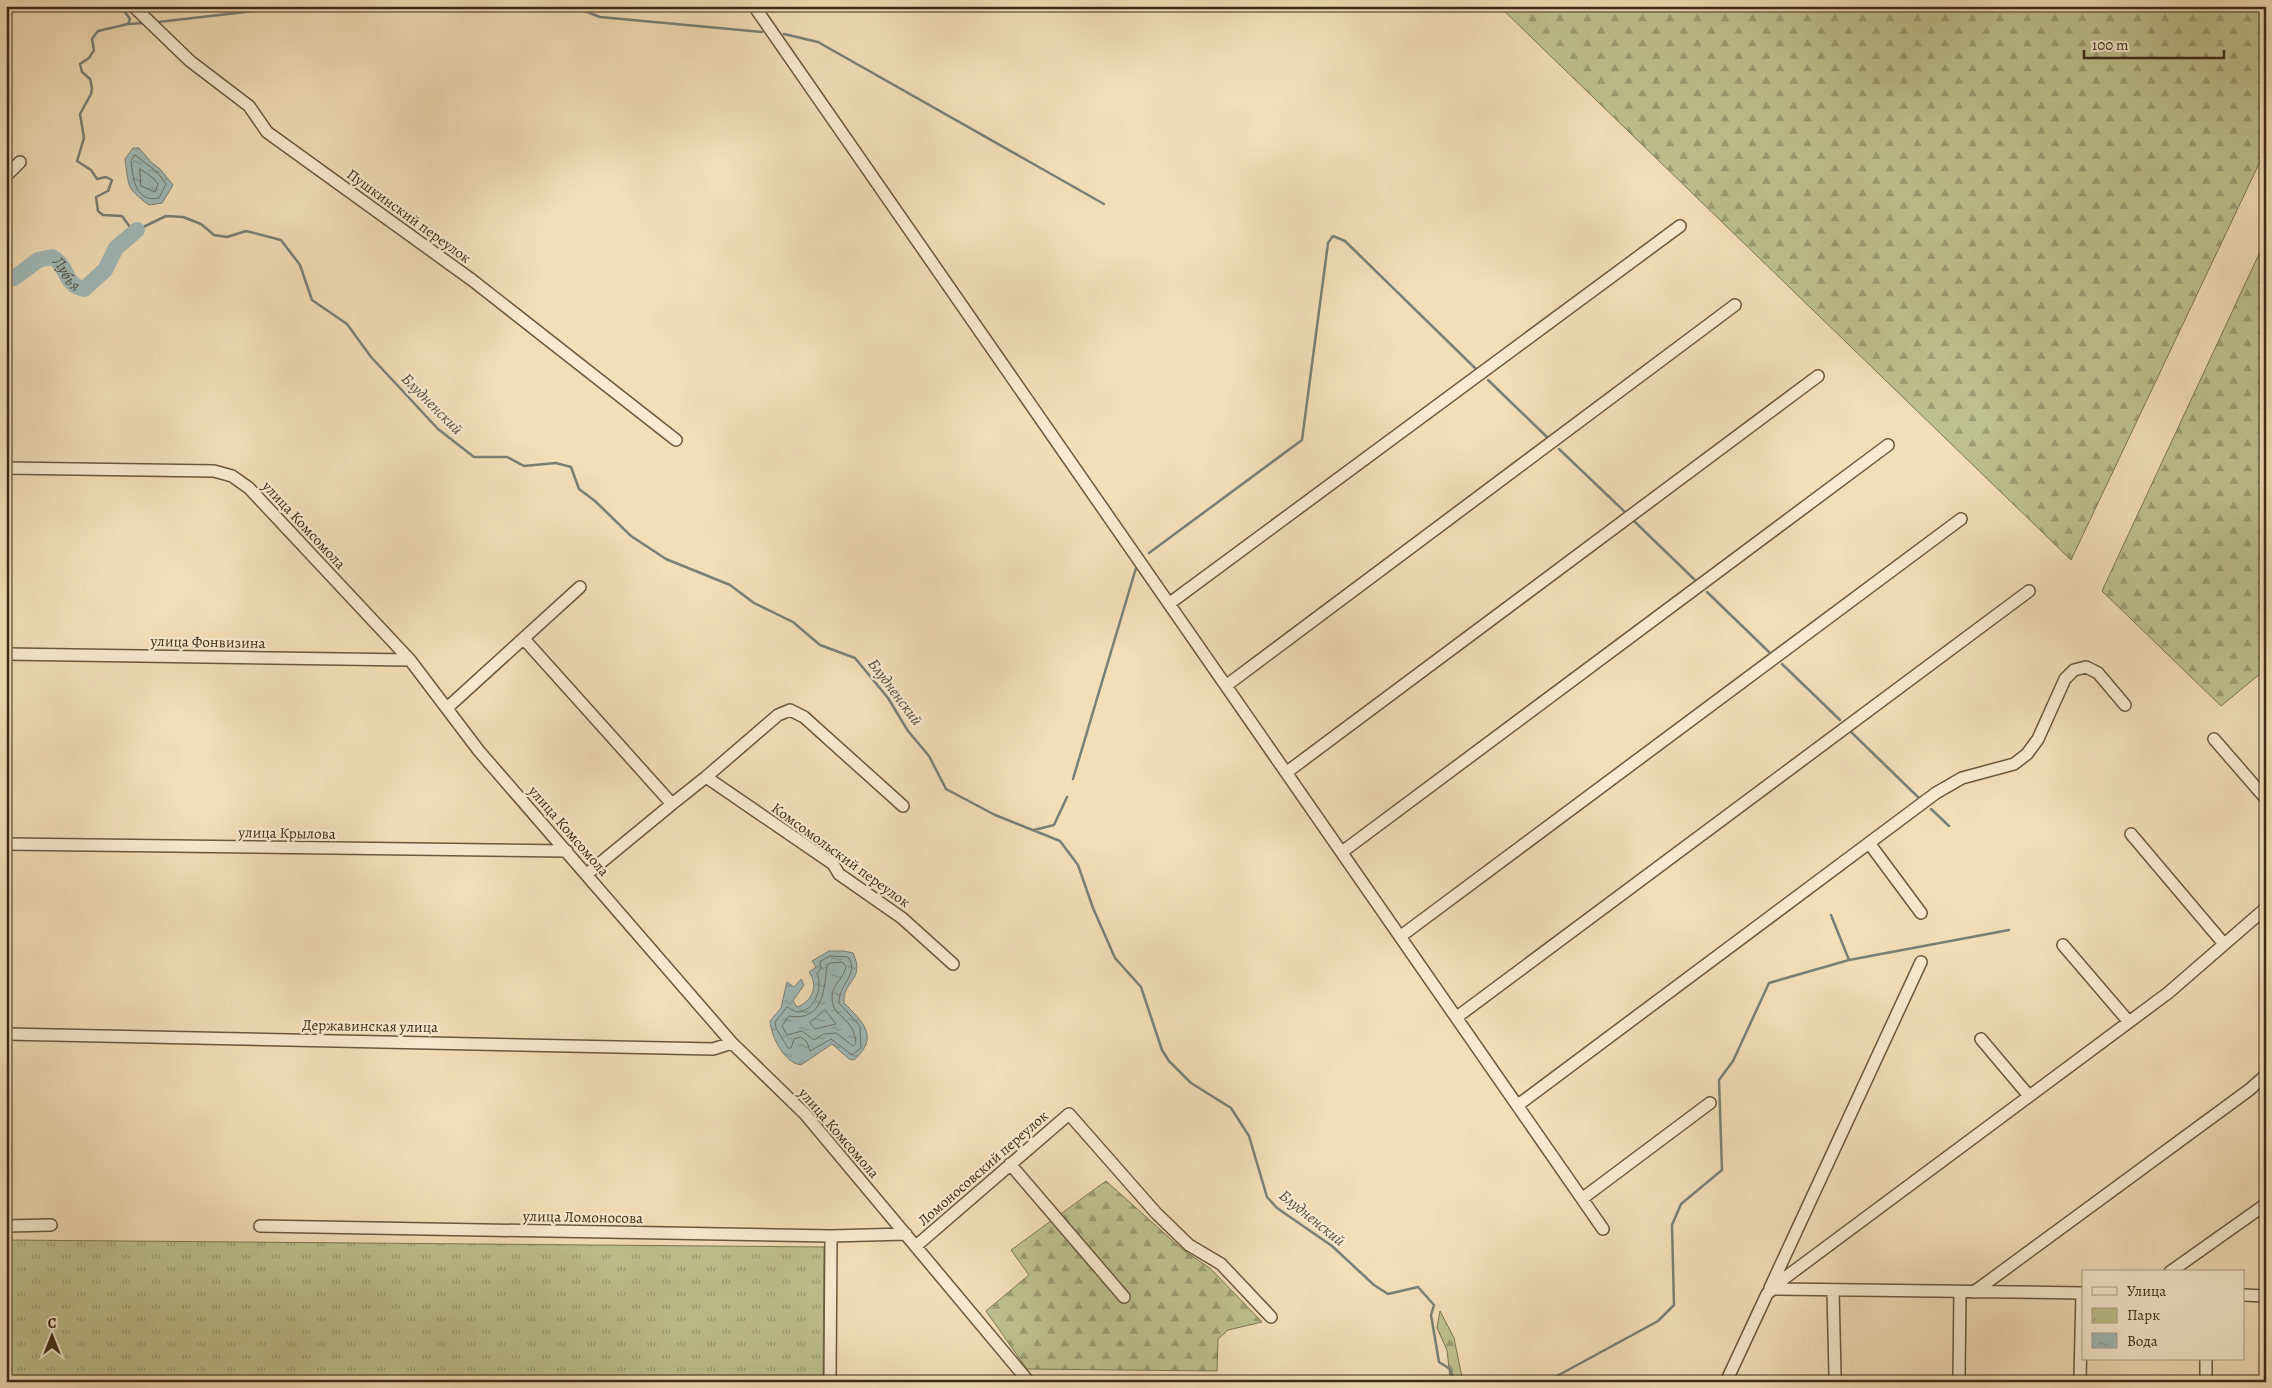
<svg xmlns="http://www.w3.org/2000/svg" width="2272" height="1388" viewBox="0 0 2272 1388" font-family="Alegreya,serif">
<style>
.forest{fill:url(#forest-firs);stroke:#7c7652}
.park{fill:url(#park-tufts);stroke:#7c7652}
.water{fill:url(#water-ripples);stroke:#778078}
.lines{fill:none;stroke-linecap:round;stroke-linejoin:round}
.shore{stroke:#6d7268;stroke-width:1}
.stream{stroke:#778078;stroke-width:2.5}
.river{stroke:#9fb9b9;stroke-width:16}
.minor-casing{stroke:#69583e;stroke-width:14}
.minor{stroke:#f7ead0;stroke-width:11}
.labels{text-anchor:middle;dominant-baseline:central;stroke-width:4.5;stroke-linejoin:round;paint-order:stroke}
.street-label{font-size:15px;fill:#3b2b16;stroke:#f7ead0}
.water-label{font-size:16px;font-style:italic;fill:#544e3f;stroke:#f7ead0}
</style>
<defs>
<pattern id="forest-firs" width="22" height="20" patternUnits="userSpaceOnUse" patternTransform="scale(1.25)"><rect width="22" height="20" fill="#bdc18d"/><path d="M5 1l3.5 6h-7zM16 11l3.5 6h-7z" fill="#9b9d72"/></pattern>
<pattern id="park-tufts" width="24" height="20" patternUnits="userSpaceOnUse" patternTransform="scale(1.25)"><rect width="24" height="20" fill="#bdc18d"/><path d="M3 7l-1-3M5 7V3M7 7l1-3M15 17l-1-3M17 17v-4M19 17l1-3" fill="none" stroke="#9b9d72"/></pattern>
<pattern id="water-ripples" width="26" height="14" patternUnits="userSpaceOnUse" patternTransform="scale(1.25)"><rect width="26" height="14" fill="#9fb9b9"/><path d="M2 4q2-2 4 0t4 0M15 11q2-2 4 0t4 0" fill="none" stroke="#839795"/></pattern>
</defs>
<rect width="100%" height="100%" fill="#f2deb7"/>
<filter id="stains"><feTurbulence type="fractalNoise" baseFrequency=".004" numOctaves="4"/><feColorMatrix values="0 0 0 0 .2 0 0 0 0 .09 0 0 0 0 .02 0 0 0 .5 -.17"/></filter>
<radialGradient id="worn" r=".72"><stop offset=".6" stop-color="#630" stop-opacity="0"/><stop offset="1" stop-color="#630" stop-opacity=".3"/></radialGradient>
<path class="forest" d="M1499,6h767v143l-195,411z
M2266,239v430l-45,37 -119,-115z
M1106,1181l77,69 28,19 51,53 -34,8 -10,9 -1,32 -190,-2 -41,-58 43,-36 -18,-25z
M1440,1311l14,27 9,44h-11l-2,-4 -3,-28 -10,-22z"/>
<path class="park" d="M6,1240l818,7 -1,135h-817z"/>
<path class="water" d="M133,148h6l12,14 9,7 13,16 -11,18 -13,2c-23,-17 -20,-18 -24,-46z
M829,951h15l9,2c13,27 -11,28 -9,50 19,19 36,34 10,57l-5,-1 -17,-15 -31,21c-17,-2 -30,-29 -31,-44l11,-13 6,-26 7,5 7,-8 3,6 -11,16 4,6c15,-5 22,-22 12,-35l7,-5 -4,-6z"/>
<g class="lines">
<path class="shore" d="M135,155l22,17 9,12 -7,14c-24,5 -26,-20 -28,-37z
M140,169l12,8 6,7 -3,8 -14,-6z
M830,956l18,1c12,17 -10,28 -9,46l21,23 1,22 -9,7 -21,-16 -21,12 -3,-9 -6,-5 -7,2 -3,9h-3l-12,-20 -1,-6 12,-15c3,1 7,5 11,5 17,-1 25,-25 19,-38l4,-6 -1,-6z
M831,963l11,-1 4,4c-1,12 -14,18 -14,31 0,22 22,19 24,46l-3,3 -17,-13 -12,1 -10,6 -12,-9 -15,4 -5,-9 7,-10c35,6 35,-27 38,-51z
M825,1010l11,14 -21,5 -5,-6z"/>
<path class="stream" d="M121,6l9,13 -2,5 -30,7 -6,8 2,11 -5,8 -9,6 2,8 8,7 2,9 -1,6 -11,20 4,24 -7,23 14,9 6,9 9,-2 6,3 -4,11 -12,6 2,14 5,4 19,1 8,11 7,3 29,-14 17,1 18,7 13,11 13,2 19,-6 35,9 19,25 12,35 35,24 24,33 67,72 36,28h33l17,9 32,-3 15,4 8,22 16,12 36,35 35,23 64,26 24,18 39,19 27,23 35,13 33,40 20,33 21,25 17,33 49,26 65,26 18,24 15,43 22,50 26,29 21,63 7,11 22,22 40,25 18,28 18,61 10,11 55,38 42,39 14,9 30,-7 16,18 -3,10 8,47 11,7 5,13
M572,6l28,11 162,15
M158,22l138,-16
M128,24l16,-1
M784,34l34,8 286,162
M1488,380l59,57
M1559,449l66,63
M1635,522l61,59
M1149,553l153,-113 26,-197 5,-7 12,5 131,128
M1707,592l62,60
M1782,664l58,56
M1851,732l67,65
M1073,779l63,-211
M1931,809l18,17
M1034,830l20,-5 13,-28
M1849,960l160,-30
M1546,1382l112,-61 16,-16 -2,-80 9,-21 41,-34 -3,-90 14,-19 36,-78 80,-23 -18,-45"/>
<path class="river" id="s1" d="M6,278h8l24,-18 14,-3c17,9 11,28 32,32l21,-19 11,-22 21,-18"/>
<g class="minor-casing">
<path id="minor" d="M133,6l57,55 59,45 18,26 205,148 204,160
M754,6l849,1223
M6,176l14,-14
M6,468l208,3 18,5 17,12 161,172 69,91 253,292 73,71 224,268
M1170,603l510,-377
M524,639l148,165 34,-27 127,87 6,10 63,44 51,46
M6,654l404,6
M1227,685l508,-380
M447,708l133,-121
M2214,739l52,60
M1287,772l531,-396
M706,777l72,-62 12,-5 14,7 99,89
M2131,834l93,110
M1869,843l52,70
M6,844l561,7
M1342,852l546,-407
M587,874l85,-70
M1401,936l560,-417
M2063,945l66,77
M1457,1017l572,-426
M6,1034l707,15 19,-6
M1981,1039l48,57
M1518,1105l418,-312 26,-15 52,-14 13,-10 11,-15 27,-60 9,-9 12,-3 12,6 27,32
M1010,1164l114,133
M1583,1198l127,-95
M6,1226l45,-1
M260,1226l571,10 75,-2
M916,1246l153,-132 87,99 33,32 32,19 50,53
M2170,1272l96,-68
M1770,1288l151,-326
M1773,1289l310,4
M1833,1290l2,84
M1974,1292l275,-202 17,-15
M2243,1295l23,1
M1959,1377l1,-85
M2080,1378l2,-85
M830,1382l1,-146
M1726,1382l41,-88 19,-17 382,-284 98,-85
M2206,1382v-23"/>
</g>
<use href="#minor" class="minor"/>
</g>
<g class="labels">
<g class="street-label">
<text transform="translate(409 216) rotate(36)">Пушкинский переулок</text>
<text transform="translate(304 525) rotate(47)">улица Комсомола</text>
<text transform="translate(208 642) rotate(1)">улица Фонвизина</text>
<text transform="translate(569 831) rotate(49)">улица Комсомола</text>
<text transform="translate(287 833) rotate(1)">улица Крылова</text>
<text transform="translate(841 855) rotate(36)">Комсомольский переулок</text>
<text transform="translate(370 1026) rotate(1)">Державинская улица</text>
<text transform="translate(839 1133) rotate(49)">улица Комсомола</text>
<text transform="translate(983 1168) rotate(-41)">Ломоносовский переулок</text>
<text transform="translate(583 1217) rotate(1)">улица Ломоносова</text>
</g>
<g class="water-label">
<text stroke="none"><textPath href="#s1" startOffset="75">Лубья</textPath></text>
<text transform="translate(432 404) rotate(45)">Блудненский</text>
<text transform="translate(895 692) rotate(53)">Блудненский</text>
<text transform="translate(1312 1218) rotate(39)">Блудненский</text>
</g>
</g>
<rect width="2272" height="1388" fill="none" stroke="#f2deb7" stroke-width="25"/>
<rect x="8" y="8" width="2257" height="1373" fill="none" stroke="#3b2b16" stroke-width="2.5"/>
<rect x="12" y="12" width="2247" height="1363" fill="none" stroke="#3b2b16"/>
<rect x="2082" y="1270" width="162" height="90" fill="#f7ead0" stroke="#ac9e86"/>
<rect x="2092" y="1287" width="25" height="8" fill="#f7ead0" stroke="#ac9e86"/>
<text x="2127" y="1296" font-size="15" fill="#3b2b16">Улица</text>
<rect x="2092" y="1308" width="25" height="15" fill="url(#park-tufts)" stroke="#ac9e86"/>
<text x="2127" y="1320" font-size="15" fill="#3b2b16">Парк</text>
<rect x="2092" y="1333" width="25" height="15" fill="url(#water-ripples)" stroke="#ac9e86"/>
<text x="2127" y="1346" font-size="15" fill="#3b2b16">Вода</text>
<g transform="translate(52 1336)" stroke="#f7ead0" stroke-width="4" paint-order="stroke">
<path d="M0-4L9 19L0 12L-9 19Z" fill="#3b2b16"/>
<text y="-8" font-size="14" font-weight="bold" text-anchor="middle" fill="#3b2b16">С</text>
</g>
<path d="M2084 50v8h140v-8" fill="none" stroke="#3b2b16" stroke-width="2.5"/>
<text x="2092" y="50" font-size="15" fill="#3b2b16" stroke="#f7ead0" stroke-width="4" paint-order="stroke">100 m</text>
<rect width="100%" height="100%" filter="url(#stains)"/>
<rect width="100%" height="100%" fill="url(#worn)"/>
</svg>
